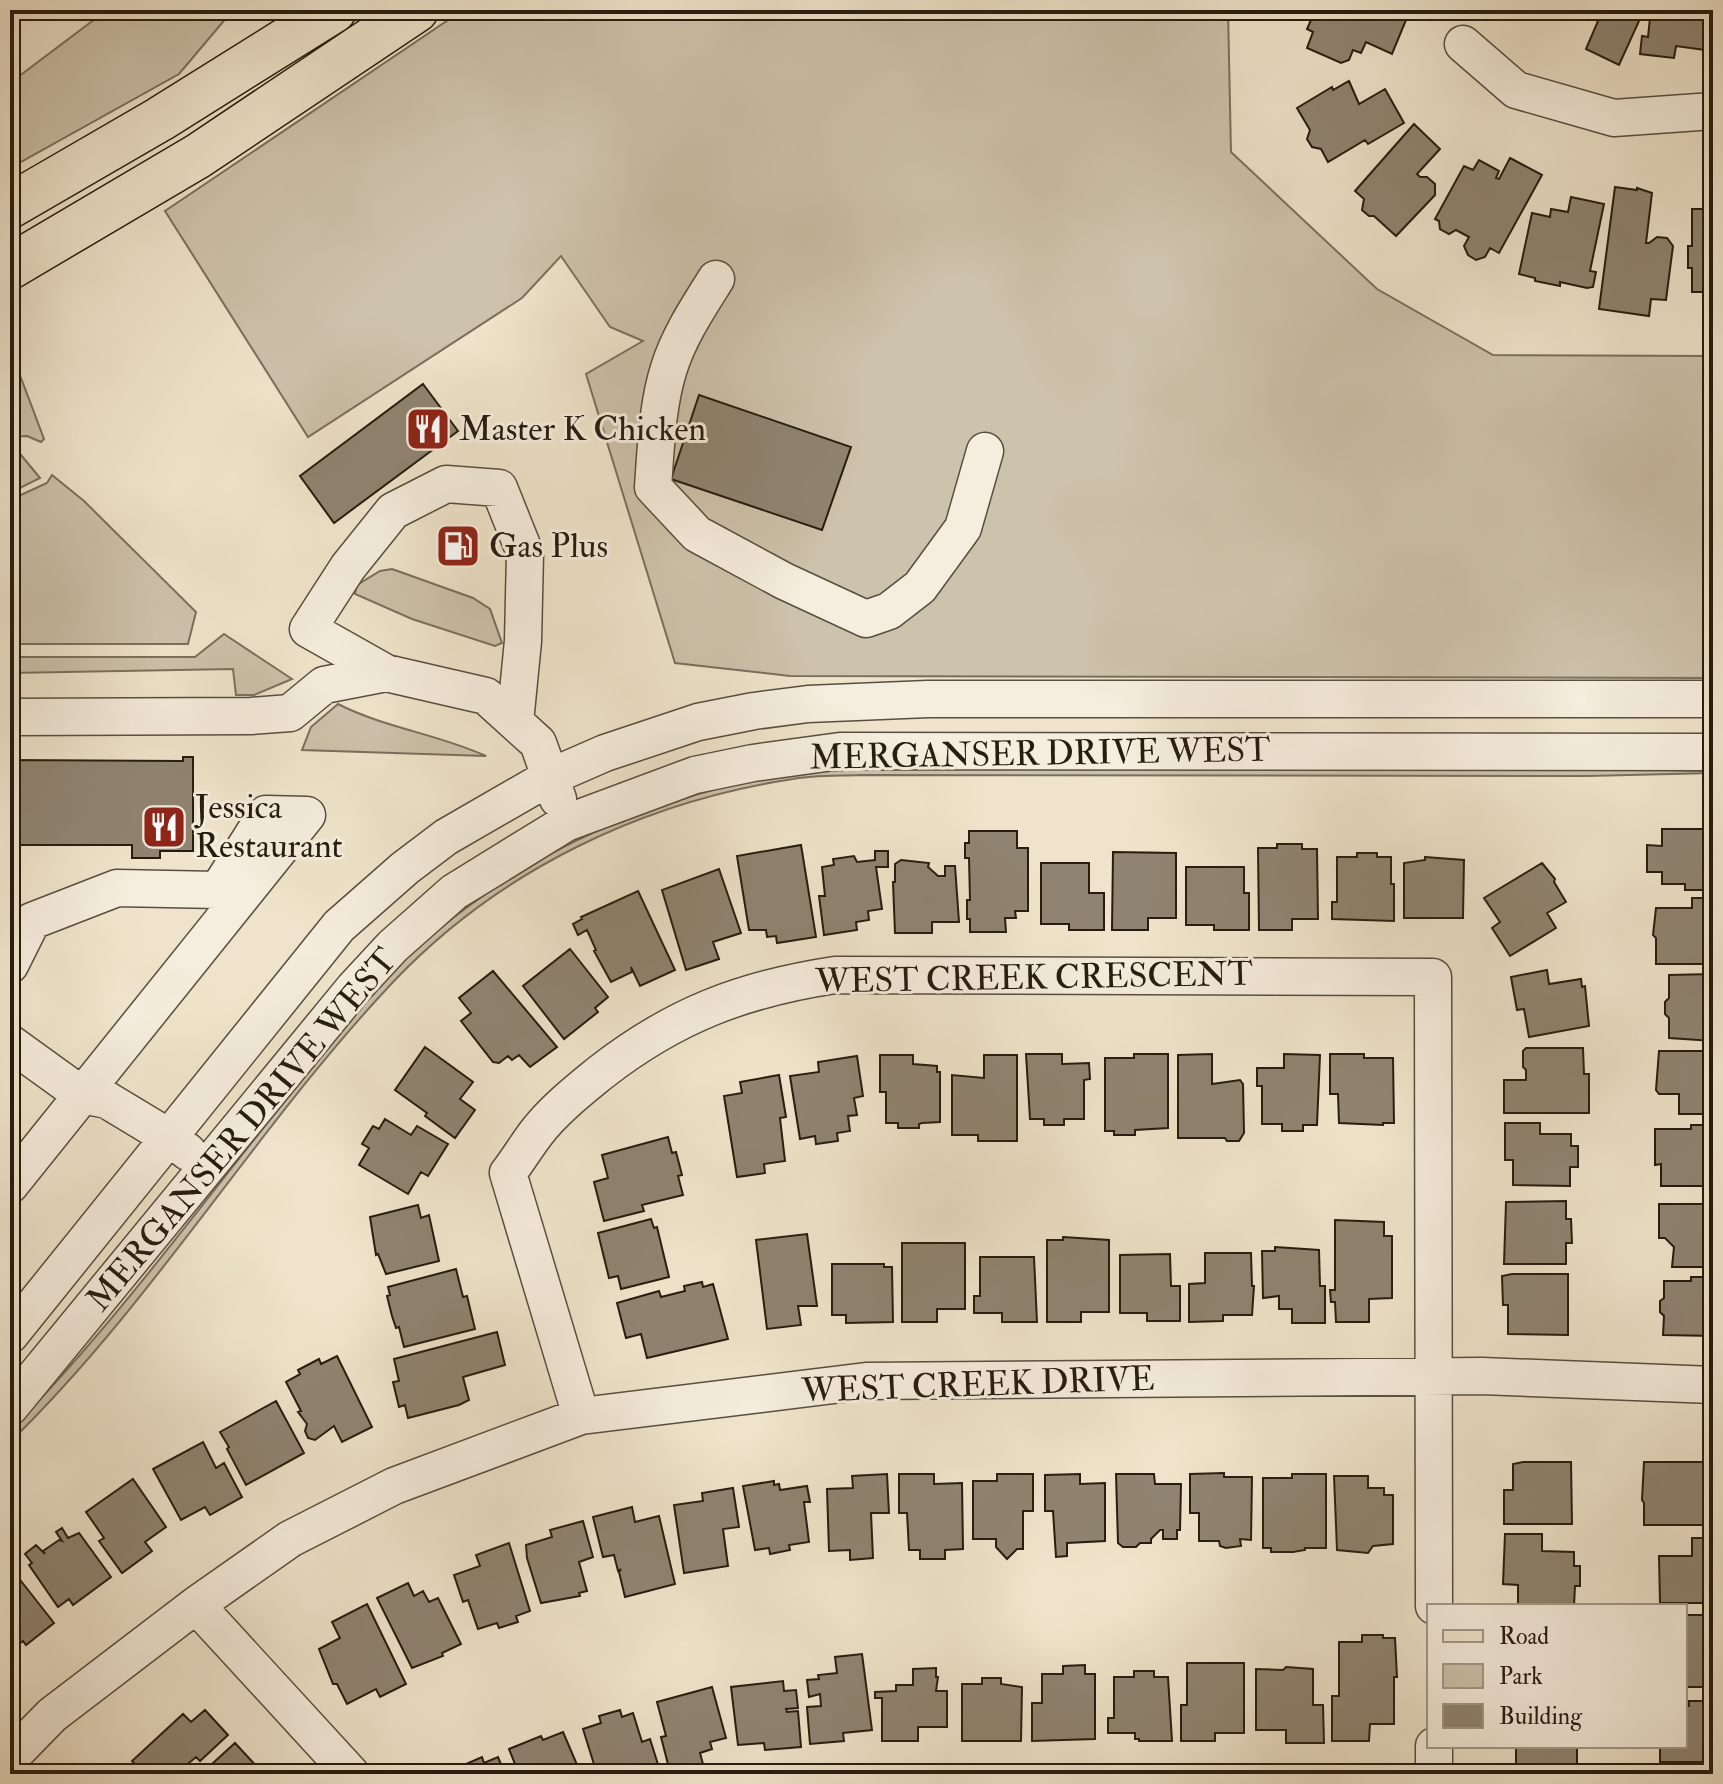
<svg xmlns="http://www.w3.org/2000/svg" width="1723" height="1784" viewBox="0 0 1723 1784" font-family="'IM FELL Double Pica',serif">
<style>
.green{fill:#cdc2ab;stroke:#7a6f5e;stroke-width:2}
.building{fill:#8f8471;stroke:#261c10;stroke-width:2}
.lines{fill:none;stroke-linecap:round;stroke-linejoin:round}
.minor-casing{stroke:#584e3f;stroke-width:39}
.major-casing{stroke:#261c10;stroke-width:47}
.minor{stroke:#f5eddd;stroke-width:36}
.major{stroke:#efe4cb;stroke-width:44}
.labels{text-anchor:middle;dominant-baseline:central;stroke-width:6;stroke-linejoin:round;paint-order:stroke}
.poi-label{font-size:34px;fill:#261c10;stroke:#f5eddd;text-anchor:start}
.street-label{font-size:34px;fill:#261c10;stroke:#f5eddd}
</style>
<rect width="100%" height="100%" fill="#efe4cb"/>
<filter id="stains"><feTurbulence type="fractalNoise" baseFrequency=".0025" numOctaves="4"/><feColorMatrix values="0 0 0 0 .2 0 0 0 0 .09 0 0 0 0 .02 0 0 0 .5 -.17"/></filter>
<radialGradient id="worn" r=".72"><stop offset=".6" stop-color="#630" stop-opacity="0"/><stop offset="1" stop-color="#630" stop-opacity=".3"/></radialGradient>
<path class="green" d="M107,10h126l-54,64 -169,94v-85z
M463,10h765l3,142 146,137 116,66 220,1v322l-923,-2 -115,-13 -89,-289 57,-33 -33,-14 -49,-71 -39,42 -214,139 -143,-226z
M10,359l11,19 23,61 -3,3 -14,-6 -17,1z
M21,455l19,23 -30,15v-33z
M52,475l32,26 112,111 -8,32h-178v-144l37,-17z
M392,569l81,29 17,11 12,34 -7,3 -83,-27 -57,-25 2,-9 23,-14z
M224,634l68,45 -38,16h-18l-3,-26 -223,4v-16h185z
M338,704c47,24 100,30 148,52l-184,-6 9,-23z
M889,769h729l95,2v2l-126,3 -728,-1c-22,1 -45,0 -66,4 -151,23 -293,91 -399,202 -137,145 -240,321 -384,461v-11c103,-105 190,-225 282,-339 44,-54 87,-113 141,-158 100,-84 219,-137 347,-158 36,-6 73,-6 109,-7z"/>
<path class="building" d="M1308,10h75l23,10 -14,34 -26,-12 -5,11 -8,-3 -4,10 -8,3 -34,-15 6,-16 -6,-3 4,-9z
M1571,10h73l-25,55 -33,-16 12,-28 -10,-5 -1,4z
M1655,10h58v41l-37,-5 -2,12 -34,-4 2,-18 6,1 2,-19 4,1z
M1349,81l10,23 26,-15 19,34 -36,21 -3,-4 -37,22 -7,-13 -9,-2 -5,-8 3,-9 -13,-22 35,-21 1,3z
M1414,124l26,25 -23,25 3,3h7l8,7v11l-39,41 -22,-20h-5l-7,-6 2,-11 -9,-8z
M1510,158l32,17 -43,78 -9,-5 -5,9 -9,3 -8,-5 -4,-9 5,-9 -13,-7 -7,4 -9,-5 -1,-8 -4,-2 29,-53 9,4 6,-10 20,11 -3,7 3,1z
M1615,187l22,3v-2l15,5 -6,50h3l8,-6 10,1 6,8 -7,54 -15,-1 -2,17 -50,-7z
M1571,197l33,7 -14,67 6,1 -3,15 -6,1 -27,-6v4l-25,-5v-3l-16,-4 13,-61 18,4 1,-8 17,3z
M1709,205h4v87h-21v-24h-4v-22h4v-37h17z
M423,384l35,47 -124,92 -34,-47z
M699,395l152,52 -29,83 -151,-51z
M183,757h10v94h-33v7h-28v-13h-122v-85l173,1z
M1662,829h51v61h-28v-6h-23v-12h-15v-27l15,1z
M969,831h48v17h11v63h-13l1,7h-11l1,14h-36v-13h-3v-19h3l-1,-42h-4v-15h4z
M1277,844h25v5h15l1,70h-26v11h-33l-1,-82h19z
M801,845l15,92 -39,6 -1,-7 -9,1 -1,-7h-17l-12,-74z
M875,851h13v16h-12l6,42 -14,2 1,9 -13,2 1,8 -33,5 -5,-39h6l-3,-29 12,-2 -1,-6 21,-3 3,6 18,-2z
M1113,852l63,1v65h-28v12h-36z
M1357,853h20v4h14v27h3v37l-62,-2v-17h5v-45h20z
M1425,857l39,3 -1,58h-59v-55l21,-3z
M901,860l28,3 -1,4 10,9h7v-10h10l4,56h-27v11h-37l-2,-51h2v-18z
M1041,863h48v30h15v37h-35v-6h-28z
M1542,863l13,16 -1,3 12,20 -19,11 9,15 -46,28 -18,-28 8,-6 -16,-24z
M1186,867h58v26h5v37h-35v-5h-28z
M719,869l22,64 -28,9 6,17 -33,11 -24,-80z
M638,891l37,79 -35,16 -9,-19 1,5 -21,10 -17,-31 2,-1 -9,-20 -9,5 -5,-11 9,-5 -1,-2z
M1692,898h21v66h-57v-26l-3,-3 3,-27h36z
M570,949l38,48 -13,11 3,4 -34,27 -41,-53z
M1547,970l2,14 32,-5 1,8 3,-1 4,40 -60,11 -5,-28 -7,1 -6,-33z
M493,971l64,76 -27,20 -11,-12 -7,5 -4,-4 -9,7 -6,-1 -32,-41 10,-8 -12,-15z
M1713,974v67l-44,-3v-20l-4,-4v-12l4,-4v-23z
M425,1047l48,35 -13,17 15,11 -20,28 -30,-22 2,-3 -32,-23z
M1526,1048h57l1,26h5v39h-85v-33h22v-10l-3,-3v-16z
M1659,1051h54v63h-34v-20h-20l-3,-4z
M1026,1054h36v10l27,-1 1,16 -6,1v39h-20v6h-20v-6h-14z
M1134,1054h34v74l-33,2v5h-21v-4h-9v-73h29z
M1212,1054v30l28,-4 3,4 1,49 -5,8h-12l-2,-3h-47v-83z
M1284,1054l36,1 -3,70h-14v6h-21v-7h-20v-38h-5v-18h27z
M1330,1054h34v4h29l1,65h-11v2l-44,-2 -1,-29h-8z
M880,1055h33v9l24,2v6h3v50l-18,1 -3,1v4h-21v-5h-12v-31h-6z
M984,1055h33v86h-39v-6h-26v-60l32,3z
M857,1056l6,40 -9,2 3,17 -9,1 2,15 -13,2 1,8 -22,3 -1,-8 -15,3 -10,-63 29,-4 -1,-10z
M779,1075l7,42 -6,1 5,43 -21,3 1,9 -28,4 -13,-81 18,-3 -2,-11z
M385,1119l26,16 6,-9 31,18 -20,32 -7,-4 -13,22 -49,-29 10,-17 -7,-4 11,-18 6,3z
M1505,1123h35v11h31v12h7v21h-8v19l-57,-1v-25h-8z
M1691,1125h22v52h-3v9h-49v-22l-6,1v-36h36z
M668,1137l4,16 4,-1 6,23 -4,1 5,19 -41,10 2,6 -40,10 -10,-39 14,-4 -6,-23z
M1566,1201v18h5l1,24h-6v21h-62l2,-62z
M1659,1204h54v63h-41l2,-20 -9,-9h-6z
M418,1205l3,13 8,-3 10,46 -53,13 -8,-20 -2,1 -6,-38z
M651,1219l3,9 3,-1 12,50 -48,12 -3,-13 -9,2 -11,-45z
M1335,1220l49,2v14h8v62l-23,1v23h-33l-1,-20h-4l-1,-12h5z
M807,1234l10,72h-19l3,19 -34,4 -11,-89z
M1063,1237l46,3v72h-28v10h-34v-82h16z
M902,1243h63v66h-28v13h-35z
M1275,1247l44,3 1,36h5v37h-33v-14h-13v-13l-16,2 -1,-47h13z
M1205,1253h46l1,33h2l-2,29h-29v6l-34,1v-38l16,-1z
M1170,1254l1,32h9v35h-33v-8h-27v-58z
M980,1257h54l3,65h-35v-9h-28v-17h6z
M832,1264h52v3h8l1,55 -47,1v-8h-14z
M456,1269l7,28 4,-1 8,33 -71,18 -5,-20 -3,1 -4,-12 -5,-20 3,-1 -2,-8z
M1512,1274h56v61l-60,-1v-29h-5l-1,-29z
M1691,1277h22v59l-50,-1 1,-19 -4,-4v-11l4,-3v-17h27z
M702,1282l1,5 10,-3 15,55 -81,19 -6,-24 -15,4 -9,-35 42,-12 2,6 24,-6 -1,-5z
M497,1332l8,33 -42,12 6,23 -10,5 -51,13 -3,-13 -6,2 -6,-25 6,-1 -5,-22z
M337,1356l35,71 -30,15 -8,-16 -19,14 -7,-2 -3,-7 2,-7 -9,-12 3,-1 -15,-29 14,-8 -2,-4 21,-11 2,5z
M276,1401l28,52 -58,32 -19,-36 2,-2 -9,-15z
M203,1442l13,26 8,-5 18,34 -32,18 -5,-8 -24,13 -28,-51z
M1523,1462h48l1,62h-68v-34h9v-26z
M1644,1462h69v63h-69v-22l-2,-3z
M1224,1473v4h28l-1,63 -11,-1 1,7 -15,2 -6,-2 -1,-5h-20v-28h-9v-39z
M887,1474l2,39h-18l2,45 -23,2v-10l-21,1 -2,-62 26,-1 -1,-12z
M899,1474h35v10l28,-1 1,66 -18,1v9h-25v-9h-11l-2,-37h-8z
M997,1474h36v37h-10v38h-6l-10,10 -11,-12v-8h-23v-58h24z
M1080,1474v10l25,-1v58l-38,2v13l-11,1 -3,-46h-8v-36z
M1116,1474h38l1,10h26l-1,46h-3v9h-14v-9h-3l-9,9v4h-11l-4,4h-13l-5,-4z
M1292,1474h34v74h-21v2l-12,2h-22v-4h-8v-70h29z
M1334,1476h34v12h16v7h9v49l-20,2 -5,7 -31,-3z
M133,1479l33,48 -21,15 7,9 -30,22 -23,-32 5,-3 -18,-26z
M774,1481v4l5,-1 1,6 27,-4 3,16h-6l5,40 -20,3 1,5 -20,4 -1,-6 -14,2 -12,-64z
M733,1488l6,39 -16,2 5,37 -44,7 -10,-68 29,-4 -1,-8z
M632,1507l3,15 24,-6 16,68 -50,13 -6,-25 2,-3 -3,2 -4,-16 -11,2 -10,-40z
M583,1521l10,36 -14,5 8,29 -8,2 1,3 -39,7 -14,-45 -1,-13 26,-8 -2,-7z
M62,1528l6,10 11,-5 32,44 -38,28 -4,-6 -11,8 -29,-42 3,-2 -7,-9 11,-9 9,9 -2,-3 16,-11 3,1 -6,-9z
M1505,1534h37v17l32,1v14h6v20h-5l-1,20 -56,-1v-20l-15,-1z
M1692,1538h21v65h-53l-1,-47h33z
M509,1543l21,68 -14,5 2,6 -19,6 -2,-5 -19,6 -10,-29 -5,2 -9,-27 26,-9 -4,-11z
M10,1567l44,56 -28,22 -3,-4 -13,10z
M408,1583l6,13 9,-5 6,11 9,-4 23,46 -19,9 1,3 -31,12 -35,-70z
M367,1604l39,80 -26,13 -4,-8 -29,15 -10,-20h-4l-14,-35 21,-11 -8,-16z
M1685,1615h28v72h-28z
M1362,1635h21v3h12l2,39h-3v47h-24l-1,17h-37v-45h7v-54h23z
M862,1654l10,76 -29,3 1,8 -34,3 -3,-37 14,-1 -1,-12 -11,3 -2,-17 12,-1 -1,-4 19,-2 -2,-16z
M1187,1663h57v70h-29v8h-34v-36h6z
M1085,1665v9h10v65l-63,2v-38h10v-29h21v-8z
M1286,1667l27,2v36h10l1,38h-38v-13h-30v-61l27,1z
M936,1668v9h2l-2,14h11v36h-29v14h-36v-43h-7v-6l21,-1v-6h17v-16z
M1134,1671h20v6h14l4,64h-33v-2h-4v-6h-27v-15h6v-41h20z
M982,1678h19v6l21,3 -1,54h-59v-57h20z
M783,1681l1,10 12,-1 2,18 -12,1 1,3 11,-1 3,36 -36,3 -1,-7 -26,2 -7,-58z
M712,1687l14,51 -16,4 2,7 -12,4 3,11 -33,8 -9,-35 5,-1 -9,-34z
M1689,1701h24v61h-53v-16h25v-40h4z
M205,1710l23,25 -28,26 -4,-4 -12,10 5,5 -3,2h-42l-12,-13 51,-47 8,8z
M620,1710l2,7 11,-4 9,29 8,-3 11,35h-64l-14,-45 18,-6 -2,-7z
M563,1732l18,42h-62l-10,-25 32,-13 2,4z
M235,1743l23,25 -3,3 3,3h-57z
M1516,1746h61v20l-61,-1z
M482,1757l2,6 14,-6 7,17h-62z"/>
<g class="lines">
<g class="minor-casing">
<path id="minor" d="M1463,44l53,46 98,28 99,-7
M716,279c-17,27 -37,57 -47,89 -12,38 -13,79 -16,119l44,47 87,47 82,38 23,-8 31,-24 43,-59 22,-77
M386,673l-78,-44 40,-62 45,-56 53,-27 53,4 26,65 -2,88 -8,81
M10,717l241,-1 39,-3 34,-28 62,-12 100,23 52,47 20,56
M10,965l22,-44 85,-33 101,2 48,-76 41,1 -297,370
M10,1043l72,52 25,5 63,38 18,14
M10,1335l329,-409 66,-58 41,-31 104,-60 55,-24 93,-31 56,-11 54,-7 120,-5h785
M10,1407l344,-419 39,-42 61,-54 112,-69 129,-48 58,-12 87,-12 873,1
M581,1416l-73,-243c10,-13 19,-28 29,-41 17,-22 41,-41 63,-59 74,-58 143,-84 235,-98l598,2 1,629
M196,1605l155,169
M10,1758l42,-43 144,-110 94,-66 104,-53 187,-70 285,-35 616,-5 231,9
M1434,1774v-28"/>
</g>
<g class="major-casing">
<path id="major" d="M10,206l150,-87 174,-109
M10,267l188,-111 218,-146"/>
</g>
<use href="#minor" class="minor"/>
<use href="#major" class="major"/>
</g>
<defs>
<g id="restaurant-square" transform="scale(2.3)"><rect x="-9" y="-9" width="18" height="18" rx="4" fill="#8f2418" stroke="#f5eddd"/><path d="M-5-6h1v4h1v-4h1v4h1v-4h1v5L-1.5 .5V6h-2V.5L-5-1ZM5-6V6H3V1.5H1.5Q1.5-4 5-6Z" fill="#fff"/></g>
<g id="fuel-square" transform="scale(2.3)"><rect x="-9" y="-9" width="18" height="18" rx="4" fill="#8f2418" stroke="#f5eddd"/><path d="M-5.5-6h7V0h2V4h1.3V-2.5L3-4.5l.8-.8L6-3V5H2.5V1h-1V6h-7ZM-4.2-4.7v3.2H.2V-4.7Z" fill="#fff"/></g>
</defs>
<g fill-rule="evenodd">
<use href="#restaurant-square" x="428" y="429"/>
<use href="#fuel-square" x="458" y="546"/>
<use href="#restaurant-square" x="164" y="827"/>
</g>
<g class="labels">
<g class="poi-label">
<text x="459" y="429">Master K Chicken</text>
<text x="489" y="546">Gas Plus</text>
<text x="195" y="807">Jessica<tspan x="195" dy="39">Restaurant</tspan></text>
</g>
<g class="street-label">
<text transform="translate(1040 754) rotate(-1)">MERGANSER DRIVE WEST</text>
<text transform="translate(1034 978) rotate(-1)">WEST CREEK CRESCENT</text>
<text transform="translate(242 1130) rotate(-50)">MERGANSER DRIVE WEST</text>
<text transform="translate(978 1385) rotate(-2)">WEST CREEK DRIVE</text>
</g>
</g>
<rect width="1723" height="1784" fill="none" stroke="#efe4cb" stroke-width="40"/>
<rect x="12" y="12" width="1699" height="1760" fill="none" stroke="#261c10" stroke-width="4"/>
<rect x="20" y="20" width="1683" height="1744" fill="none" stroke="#261c10" stroke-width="2"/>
<rect x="1427" y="1604" width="260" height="144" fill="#f5eddd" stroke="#a2998b" stroke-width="2"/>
<rect x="1443" y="1630" width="40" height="12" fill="#efe4cb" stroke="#a2998b" stroke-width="2"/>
<text x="1499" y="1644" font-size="24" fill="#261c10">Road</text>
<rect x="1443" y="1664" width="40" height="24" fill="#cdc2ab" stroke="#a2998b" stroke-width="2"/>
<text x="1499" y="1684" font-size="24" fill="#261c10">Park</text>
<rect x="1443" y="1704" width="40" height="24" fill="#8f8471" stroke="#a2998b" stroke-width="2"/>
<text x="1499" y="1724" font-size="24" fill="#261c10">Building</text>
<rect width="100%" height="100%" filter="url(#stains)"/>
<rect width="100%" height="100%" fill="url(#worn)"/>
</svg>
